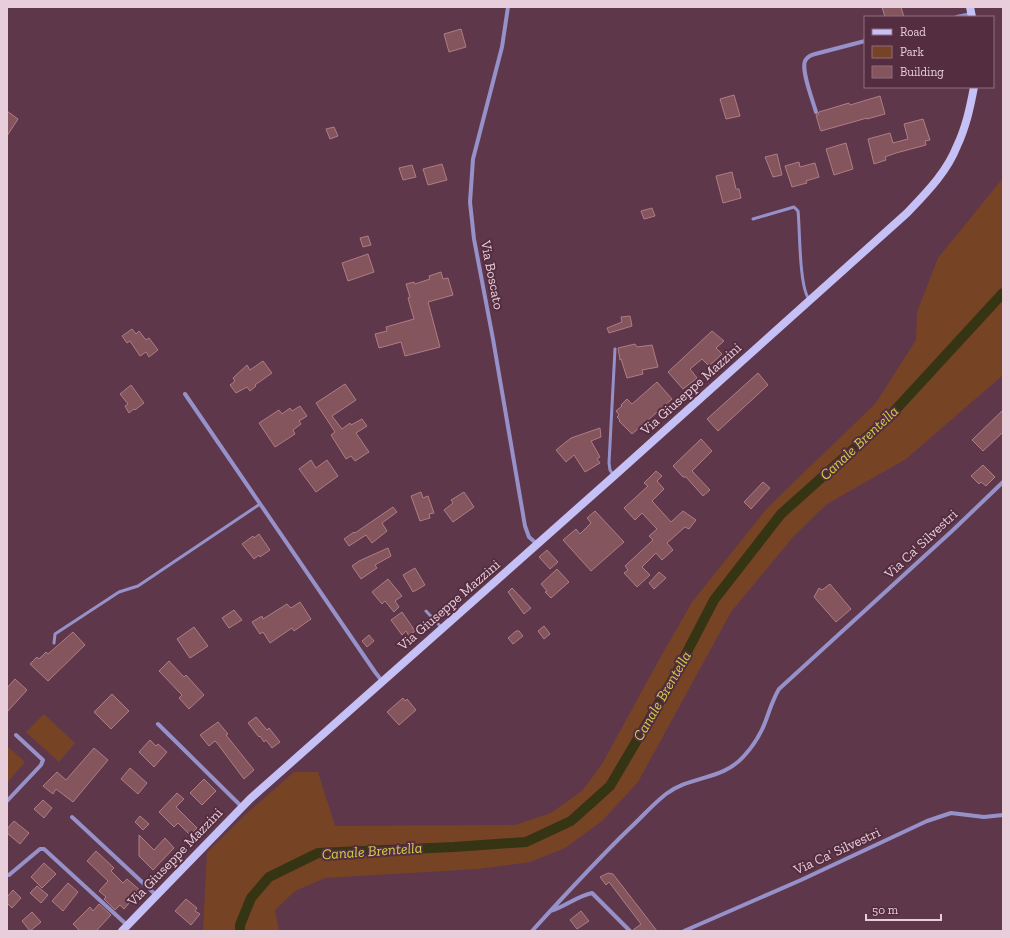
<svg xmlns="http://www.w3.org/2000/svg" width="1010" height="938" viewBox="0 0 1010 938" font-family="'Zilla Slab',serif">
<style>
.green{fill:#774325}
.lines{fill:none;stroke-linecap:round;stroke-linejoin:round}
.canal{stroke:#353514;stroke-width:10}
.building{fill:#84555c;stroke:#af7d84}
.service{stroke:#9791ca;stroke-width:3}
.minor{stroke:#9791ca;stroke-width:4}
.secondary{stroke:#c5c0f6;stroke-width:8}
.labels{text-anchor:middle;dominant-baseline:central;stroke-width:4;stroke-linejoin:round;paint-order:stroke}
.street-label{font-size:14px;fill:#e8ceda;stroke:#542d40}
.water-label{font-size:15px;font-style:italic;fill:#d0d045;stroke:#542d40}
</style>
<rect width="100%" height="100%" fill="#5f374b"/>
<path class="green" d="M1003,178v197l-97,84 -79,45 -34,33 -62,75 -93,170 -36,39 -37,27 -35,14 -53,7 -152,9 -30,13 -20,19 4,21h-76l4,-79 40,-39 47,-41h24l17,54 180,-1 36,-12 32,-23 19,-26 57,-104 33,-58 76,-95 107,-103 41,-64 1,-28 21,-54z
M44,714l31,29 -16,19 -33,-30z
M7,746l18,16 -18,21z"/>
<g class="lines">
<path class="canal" d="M240,931v-6l11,-27 18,-21 49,-24 136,-6 72,-5 45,-21 39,-35 63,-107 41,-79 67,-86 106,-95 116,-126"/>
</g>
<path class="building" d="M882,7h19l3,10h-19z
M461,29l5,18 -17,5 -5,-18z
M734,95l6,21 -14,3 -6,-20z
M880,96l5,18 -18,5v-1l-46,13 -1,-2 -4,-14h2l1,-3 30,-9 1,2z
M7,111l11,8 -11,17z
M923,119l7,21 -5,1 1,4 -30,8 -11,4 1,3 -12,4 -6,-25 22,-6 3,10 15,-4 -4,-15z
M334,127l4,9 -8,3 -4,-10z
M846,143l7,26 -19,6 -8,-26z
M777,154l5,21 -9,2 -8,-20z
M799,162l1,5 15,-4 4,14 -13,4 1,2 -15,4 -7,-21z
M442,164l5,16 -19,5 -5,-16z
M412,165l4,12 -13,3 -4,-12z
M732,172l4,17h3l2,9 -18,5 -7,-27z
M652,208l3,8 -11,3 -3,-8z
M368,236l3,9 -8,2 -3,-9z
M368,254l6,18 -26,9 -6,-18z
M441,272l2,7 5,-1 5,17 -25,7 12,45 -35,9 -4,-14 -22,6 -4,-14 12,-3 -1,-4 28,-8 -6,-21 2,-1 -4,-13 8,-2 1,2 15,-5 -1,-3z
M630,316l2,10 -23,7 -2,-5 15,-6 -1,-5z
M132,329l4,5 3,-3 7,9 3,-2 9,12 -9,7 -3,-5 -6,4 -10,-15 -3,2 -5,-7z
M712,331l12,10 -8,7 6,6 -13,12 -7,-7 -12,10 7,9 -14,11 -15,-17z
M635,344l2,3 15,-2 6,22 -16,3 1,4 -16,4 -6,-19 -1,1 -2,-12z
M263,361l9,12 -17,12 1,1 -6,5 -3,-4 -11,6 -6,-8 5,-4 -2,-3 14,-13 3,5z
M758,373l10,12 -50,46 -11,-12z
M657,382l15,17 -40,35 -13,-13 1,-1 -3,-3 2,-2 -3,-4 6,-5 -1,-1 6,-6 5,5z
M345,384l11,16 -24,16 10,13 8,-6 1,2 11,-6 5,7 -11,7 13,19 -14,9 -4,-5 -5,3 -15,-24 4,-3 -19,-29z
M131,385l13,18 -9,7 -1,-1 -5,4 -4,-7 3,-2 -8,-10z
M300,406l7,10 -8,5 2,3 -8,6 2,4 -20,13 -16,-24 20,-13 3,4 8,-6 2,3z
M1003,410v22l-20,19 -11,-11z
M600,428l1,9 -10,4 9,16 -3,2 3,4 -15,9 -11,-17 -8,7 -10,-12 15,-12z
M701,439l11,12 -20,20 18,19 -7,6 -17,-19h-3l-10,-11z
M311,460l5,8 11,-8 11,16 -22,16 -17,-23z
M983,465l12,12 -9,9 -5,-4 -2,2 -8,-8z
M656,471l6,5 -5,5 7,8 -12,12 19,21 12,-11 13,9 -7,9 -4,-2 -18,16 6,7 -11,10 -6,-7 -14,14 8,8 -13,12 -13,-14 4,-3 -3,-4 28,-26 -4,-4 8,-7 -15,-16 -7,7 -11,-12 24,-22 -4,-3z
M763,482l7,6 -19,21 -7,-7z
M421,492l2,6 5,-2 6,17 -5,1 1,4 -10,3 -9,-25z
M464,492l10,15 -21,15 -9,-12 9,-7 -2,-3z
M393,507l4,5 -15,11 5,8 -15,12 -6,-8 -17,11 -5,-7 10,-7 1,1z
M595,511l29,31 -33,29 -28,-31 13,-11 4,5 11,-11 -4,-5z
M259,534l11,16 -10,7 -1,-2 -5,4 -12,-15 11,-8 1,2z
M388,548l3,8 -16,9 2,3 -16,11 -9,-13 7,-5z
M547,550l11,12 -8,7 -11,-12z
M415,568l10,17 -12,7 -10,-17z
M557,569l12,13 -18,16 -6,-6 2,-1 -6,-7z
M659,572l7,6 -12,11 -5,-6z
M388,579l14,17 -7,5 4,6 -5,5 -9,-11 -3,3 -10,-12z
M830,584l21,25 -15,13 -22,-25 5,-9 3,2z
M512,588l19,20 -7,6 -16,-22z
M300,602l11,17 -17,12 -2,-3 -22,15 -7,-11 -3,2 -8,-12 10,-6 1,3 24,-15 4,4z
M234,610l8,10 -13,8 -7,-10z
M402,612l13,19 -6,5 -3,-5 -4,4 -11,-15z
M544,626l6,8 -6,5 -6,-8z
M194,627l14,19 -18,12 -13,-19z
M516,631h3l4,5 -10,8 -5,-6z
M73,632l12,13 -37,36 -18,-17 7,-7 2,2 7,-7 2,2z
M369,635l5,6 -7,6 -5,-6z
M169,661l15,16 2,-2 18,20 -15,14 -10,-11 3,-3 -23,-24z
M15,679l12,11 -20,22v-24z
M112,694l17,17 -18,18 -17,-17z
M403,698l2,3 2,-2 9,11 -17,15 -12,-13z
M256,717l11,13 2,-2 11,14 -8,6 -6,-8 -2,2 -4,-6 -1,1 -11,-14z
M218,722l10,12 -2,1 28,35 -10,9 -27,-36 -2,-2 -6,5 -9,-11z
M150,740l6,6 2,-2 9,8 -13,15 -15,-15z
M94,748l14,12 -35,42 -17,-13 -3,5 -10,-8 14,-14 9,8z
M130,768l17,15 -9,11 -17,-15z
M204,779l12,12 -14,14 -12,-12z
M177,793l7,6 -8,8 21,21 -7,7 -12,-12 -4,4 -15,-15z
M43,800l9,8 -8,10 -10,-9z
M140,816l9,8 -6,6 -8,-8z
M14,821l15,12 -9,11 -13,-11v-4z
M139,835l15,15 11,-12 9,10 -21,22 -14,-14z
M96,851l18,17 -3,3 12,12 4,-4 15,13 -5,6 -2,-2 -11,13 -4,-4 -5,5 -11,-11 2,-2 -7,-6 9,-10 -21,-20z
M44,863l12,11 -14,14 -11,-11z
M608,873l5,1 44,57h-24v-1l8,-6 -32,-42 -3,3 -6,-8z
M68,883l10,9 -15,19 -11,-10z
M37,886l11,9 -7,8 -11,-10z
M13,890l8,8 -9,10 -5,-5v-6z
M186,899l11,9 -2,3 5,3 -9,11 -16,-14z
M99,904l12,11 -15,16h-16l-7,-7 17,-17 3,4z
M581,911l8,10 -12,8 -7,-9z
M32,912l9,10 -11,9 -8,-10z"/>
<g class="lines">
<path class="service" d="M753,219l41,-12 4,4c2,17 1,76 11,88
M614,476l-4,-6 -1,-7 6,-114
M426,611l16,17
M54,643l1,-9 64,-42 19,-6 122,-82"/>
<path class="minor" d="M508,7l-6,40 -29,112 -3,43 4,37 19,100 32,187 4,11 8,7
M957,17l14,-3
M816,112c-3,-11 -15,-41 -11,-51 2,-4 6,-6 10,-7l50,-13
M185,394l190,278 7,9
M158,724l84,83
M7,801l34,-36 2,-5 -27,-25
M72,817l84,78
M9,875l31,-26h4l83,76
M550,911c15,-4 27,-15 42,-18l38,38
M532,931c31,-34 63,-69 96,-101 13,-12 24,-25 38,-36 25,-19 56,-13 78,-38 10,-11 17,-22 22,-36 4,-11 7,-21 13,-31l173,-158 51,-49
M684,931l117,-51 126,-59 24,-8 33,4 19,-2"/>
<path class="secondary" d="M970,7l2,10
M122,931l128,-132 364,-323 293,-263c19,-20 40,-41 50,-67 9,-19 13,-38 17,-59"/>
</g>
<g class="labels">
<g class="street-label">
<text transform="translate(492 275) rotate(79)">Via Boscato</text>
<text transform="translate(691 389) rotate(-42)">Via Giuseppe Mazzini</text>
<text transform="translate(921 544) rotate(-43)">Via Ca' Silvestri</text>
<text transform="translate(449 605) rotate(-41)">Via Giuseppe Mazzini</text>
<text transform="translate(837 851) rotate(-25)">Via Ca' Silvestri</text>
<text transform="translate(175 857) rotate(-46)">Via Giuseppe Mazzini</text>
</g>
<g class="water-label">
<text transform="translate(859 443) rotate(-43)">Canale Brentella</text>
<text transform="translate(662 696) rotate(-60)">Canale Brentella</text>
<text transform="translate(372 851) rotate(-4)">Canale Brentella</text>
</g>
</g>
<rect width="1010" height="938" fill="none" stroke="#e8ceda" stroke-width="16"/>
<rect x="864" y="16" width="130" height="72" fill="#542d40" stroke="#8f6d7e"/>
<rect x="872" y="29" width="20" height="6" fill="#c5c0f6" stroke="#8f6d7e"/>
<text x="900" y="36" font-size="12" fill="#e8ceda">Road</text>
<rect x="872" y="46" width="20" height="12" fill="#774325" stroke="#8f6d7e"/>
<text x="900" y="56" font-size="12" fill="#e8ceda">Park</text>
<rect x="872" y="66" width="20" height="12" fill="#84555c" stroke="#8f6d7e"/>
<text x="900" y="76" font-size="12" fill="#e8ceda">Building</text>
<path d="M866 914v6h75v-6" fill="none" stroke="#e8ceda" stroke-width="2"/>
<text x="872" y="914" font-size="12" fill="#e8ceda" stroke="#542d40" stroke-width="3" paint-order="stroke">50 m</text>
</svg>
